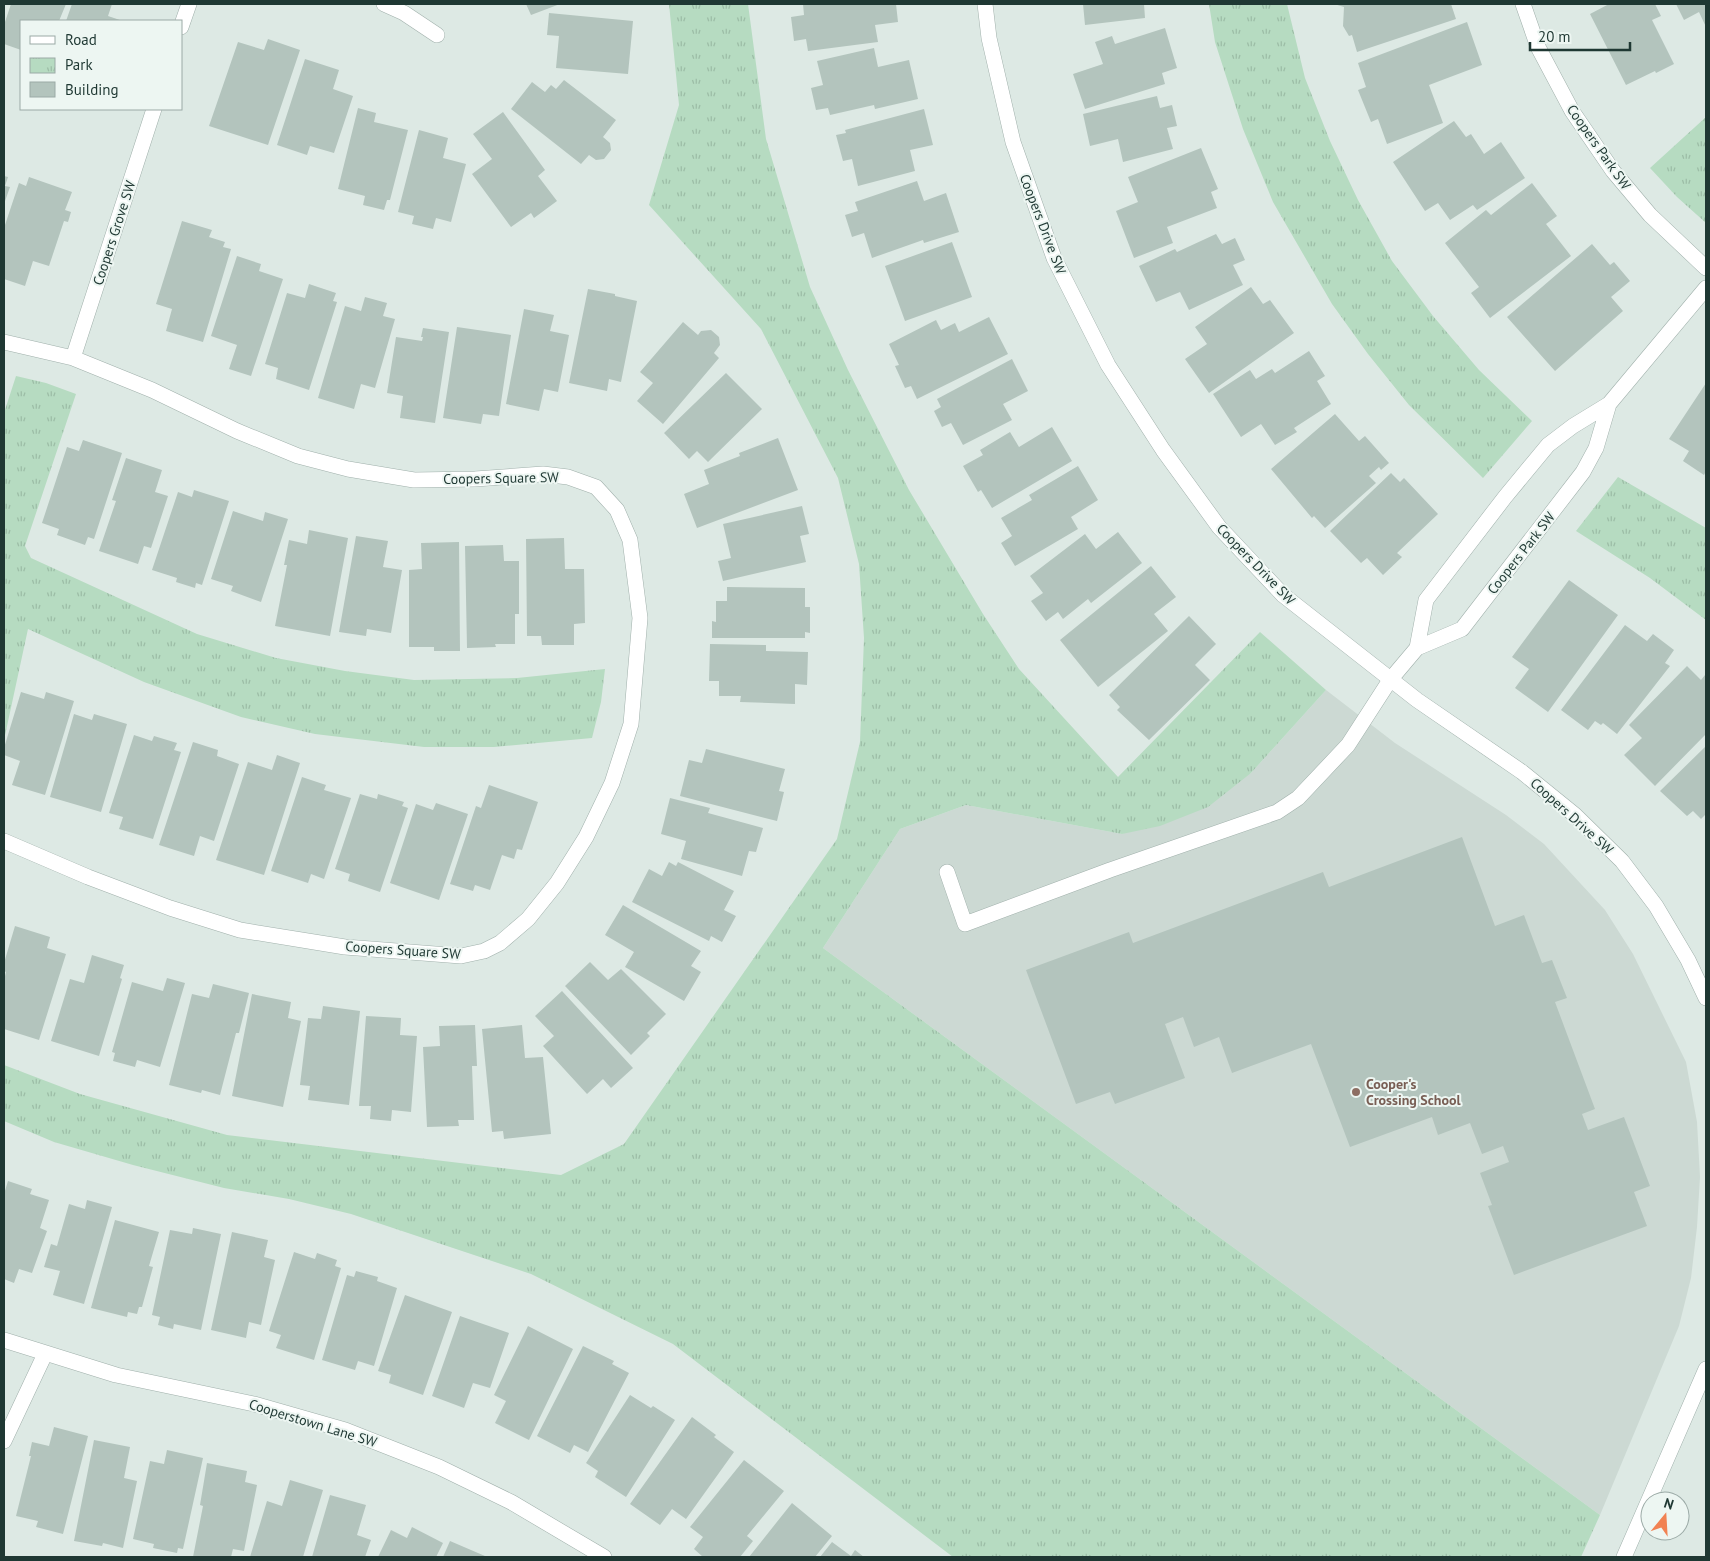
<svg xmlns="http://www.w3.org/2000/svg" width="1710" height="1561" viewBox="0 0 1710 1561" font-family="'PT Sans',sans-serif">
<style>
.built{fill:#ccd9d3}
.park{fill:url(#park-tufts)}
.building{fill:#b3c4bd}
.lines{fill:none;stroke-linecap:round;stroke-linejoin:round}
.service-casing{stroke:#a0b0ab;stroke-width:16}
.minor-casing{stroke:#a0b0ab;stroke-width:16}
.tertiary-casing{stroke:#a0b0ab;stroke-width:16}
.service{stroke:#fff;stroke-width:15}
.minor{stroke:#fff;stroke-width:15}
.tertiary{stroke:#fff;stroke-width:15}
.education-dot{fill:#8d6e63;stroke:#edf6f2;stroke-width:2}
.labels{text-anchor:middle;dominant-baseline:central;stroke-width:4;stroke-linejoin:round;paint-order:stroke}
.street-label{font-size:14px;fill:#1f3833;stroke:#edf6f2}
.education-label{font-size:14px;font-weight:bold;fill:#785e54;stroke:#edf6f2;text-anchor:start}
</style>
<defs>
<pattern id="park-tufts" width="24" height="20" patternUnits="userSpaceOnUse" patternTransform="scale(1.25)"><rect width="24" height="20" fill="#b6dbc1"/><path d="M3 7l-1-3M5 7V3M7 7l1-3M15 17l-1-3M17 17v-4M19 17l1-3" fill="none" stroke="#9cbda6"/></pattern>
</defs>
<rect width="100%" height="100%" fill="#dde9e4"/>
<path class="built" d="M1326,690l69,53 111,72 38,29 61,66 28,44 53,108 11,60 3,55 -3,50 -6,51 -12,48 -79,189 -777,-567 77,-119 66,-24 156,29 129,-61z"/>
<path class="park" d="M669,4h79l18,135 44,148 38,83 61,120 74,124 36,55 99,108 142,-145 66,58 -75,83 -43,34 -48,19 -38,8 -156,-29 -66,24 -77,119 777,567 -19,42h-628l-280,-213 -142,-70 -180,-60 -62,-15 -65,-11 -91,-23 -79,-23 -50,-21v-56l76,29 147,41 334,40 63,-31 213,-305 23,-97 4,-104 -5,-74 -21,-86 -77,-149 -112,-124 30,-100z
M1209,4h78l18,74 25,63 28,59 34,61 41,55 46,54 53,51 -49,57 -74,-73 -41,-51 -36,-50 -59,-102 -30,-73 -28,-87z
M1706,117v106l-29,-26 -27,-29z
M16,376l30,7 30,11 -51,152 6,12 166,76 79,24 69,13 69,9 103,-2 88,-9 -4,33 -9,36 -98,9h-70l-109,-13 -74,-17 -97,-35 -116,-53 -24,111v-327z
M1618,477l88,51v92l-56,-42 -74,-47z"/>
<path class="building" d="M11,4h55l-7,17h-38v29l-17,-6v-19z
M72,4h40l-4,12 15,5h-57z
M526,4h34l-29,11z
M803,4h93l2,18 -23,3 3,17 -70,9 -2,-12 -12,2 -3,-24 13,-2z
M1083,4h61l1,14 -60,7z
M1334,4h117l5,15 -99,33 -5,-17 -3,1 -6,-10 1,-19z
M1609,4h46l6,12 -9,4 22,44 -18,9 -1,-2 -29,14 -36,-71z
M1676,4h30v23l-7,-15 -15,8z
M549,13l84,8 -5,53 -72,-6 3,-32 -12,-1z
M1467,22l15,43 -53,20 14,38 -56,21 -9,-25 -7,3 -13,-32 8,-3 -8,-24z
M1165,28l12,40 -15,5 3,11 -80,25 -12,-35 30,-10 -8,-22 17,-6 3,8z
M268,39l32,11 -32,95 -59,-19 29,-84 26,8z
M874,48l4,19 31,-7 9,39 -43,10 -1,-4 -44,10 -2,-7 -12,2 -5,-22 12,-3 -6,-24z
M305,59l34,11 -6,19 20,7 -19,57 -24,-7 -3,9 -30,-10z
M564,80l52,40 -13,17 7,6 1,7 -7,9 -8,1 -7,-5 -8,9 -70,-55 21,-27 13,10 6,-7 5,4z
M1157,96l3,12 12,-3 5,21 -10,2 6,21 -50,13 -5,-23 -28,7 -7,-32z
M358,108l18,5 -2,9 34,8 -18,70h-3l-3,10 -21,-5 2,-9 -27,-7z
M924,109l9,36 -23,5 5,21 -57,15 -6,-27 -9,2 -7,-26 10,-2 -1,-3z
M503,112l42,58 -7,6 19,25 -23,17 -3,-5 -20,14 -39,-53 20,-15 -19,-25z
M1454,121l12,16 5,-3 13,20 17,-12 24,36 -48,32 -4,-5 -23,15 -12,-17 -13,8 -32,-49z
M419,130l29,8 -5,20 23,6 -15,58 -15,-4 -3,11 -21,-5 2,-8 -16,-4z
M1201,148l17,41 -7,3 6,16 -50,19 6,16 -39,15 -18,-47 22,-9 -10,-25z
M4,176l4,1 -3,9 5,1 -6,17z
M29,177l43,15 -7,18 6,2 -3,10 -4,-1 -15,45 -16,-5 -8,25 -21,-7v-51l15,-45 7,3z
M917,181l7,20 22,-8 13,39 -35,11 -1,-3 -51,18 -8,-25 -12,4 -7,-22 13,-4 -3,-9z
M1532,183l25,33 -11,8 25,32 -81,62 -19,-25 8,-6 -34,-44 41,-33 5,5z
M182,221l30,9 -3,7 16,5 -2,5 8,2 -28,93 -37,-11 6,-22 -16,-5z
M1216,234l6,10 13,-6 10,22 -12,5 10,20 -54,25 -9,-18 -24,10 -17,-36 36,-17 2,3z
M952,242l20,55 -67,24 -20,-55z
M1592,244l18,21 4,-3 16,19 -19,16 12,14 -68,60 -48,-54z
M237,256l24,8 -2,7 24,8 -32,97 -22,-7 8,-24 -26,-9z
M309,284l27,9 -3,8 4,1 -28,88 -33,-11 2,-11 -13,-4 22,-71 18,5z
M1251,287l12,17 7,-4 24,33 -85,60 -24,-34 22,-15 -12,-17z
M588,289l27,5v2l22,5 -16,81 -12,-3 -2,12 -38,-8z
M365,297l22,6 -4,13 12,3 -20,69 -14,-4 -7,25 -36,-11 27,-92 16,5z
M524,309l30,6 -4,16 19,4 -11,57 -14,-3 -5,22 -33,-7z
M989,317l19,37 -91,45 -6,-13 -6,2 -10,-22 4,-1 -10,-21 47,-24 5,10 14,-7 4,9z
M683,322l15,13 3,-4 10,-1 8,7 1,8 -6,8 5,5 -56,66 -26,-23 16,-18 -13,-11z
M457,327l54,8 -12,81 -16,-2 -2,10 -38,-6z
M423,328l26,4 -14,91 -35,-5 3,-22 -16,-3 9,-56 26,4 1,-4h-2z
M1309,351l16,25 -8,5 14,23 -37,24 3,4 -22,13 -14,-21 -20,13 -28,-43 37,-24 6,9 16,-10 3,4z
M1012,359l16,32 -25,13 9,16 -49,25 -12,-22 -9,4 -8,-16 7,-4 -4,-8z
M726,373l36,36 -54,53 -11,-11 -8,8 -25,-26z
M1706,383v88l-2,4 -21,-14 6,-10 -20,-12z
M1335,414l24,27 6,-5 24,27 -8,7 -2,-3 -10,9 7,7 -51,45 -11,-12 -2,2 -41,-49z
M1052,427l20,34 -80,47 -11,-18 -3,2 -15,-26 20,-11 -3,-5 30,-18 9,15z
M778,438l20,52 -101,38 -13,-34 25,-10 -5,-14 36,-14 -1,-3z
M83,440l39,13 -28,86 -6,-2 -3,8 -28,-10 2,-6 -17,-6 25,-76 12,4z
M126,458l36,12 -7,22 13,4 -17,52 -7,-2 -6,18 -39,-13 17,-50 -4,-1z
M1078,466l20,34 -27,17 7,12 -63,37 -14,-23 11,-7 -11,-18 31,-18 -3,-5z
M1391,473l9,9 4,-4 34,36 -41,39 5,4 -19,18 -16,-17 -6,5 -31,-32z
M194,490l35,11 -27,84 -6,-2 -1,5 -19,-6 1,-4 -25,-8 26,-78 14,5z
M802,506l7,28 -9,2 6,26 -83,19 -5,-20 13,-3 -8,-34z
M233,511l30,10 2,-9 23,7 -27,83 -30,-11 2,-5 -22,-7z
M309,530l39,8 -18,98 -55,-10 12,-61h-3l5,-25 18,4z
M1118,532l24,31 -51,40 -3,-4 -25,20 -5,-7 -12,9 -15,-20 12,-8 -13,-17 55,-42 11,15z
M356,536l32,5 -5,26 19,3 -11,63 -24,-4 -1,7 -27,-4z
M564,538l1,31h19l1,54 -11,1v21h-32l-1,-9h-14l-1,-97z
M459,542l1,109h-26v-4h-25v-77l13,-1 -1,-26z
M503,545l1,16h15v53h-4v30h-20l1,3 -29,1 -2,-102z
M1151,566l25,31 -22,17 14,17 -70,56 -38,-47z
M1569,580l49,35 -70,97 -33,-24 14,-19 -17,-12z
M727,587l78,1v19h5v26l-5,-1v6h-93v-17l4,1v-21h11z
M1189,616l27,28 -21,21 15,15 -61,60 -32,-30 3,-3 -11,-12z
M1625,625l22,16 6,-7 21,16 -9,13 5,3 -53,68 -14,-11 -2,2 -6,-4 -7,9 -27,-20z
M710,644l56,1v6l42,1 -1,33 -12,-1v20l-55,-2 1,-6h-22v-15h-10z
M1687,666l14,14 4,-5 1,1v58l-51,52 -31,-31 18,-17 -13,-13z
M21,692l23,7 2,-7 28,9 -29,94 -33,-10 8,-24 -16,-6v-7z
M74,714l18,6 2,-6 33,10 -26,88 -51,-15z
M134,735l18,6 2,-5 23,7 -3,7 7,2 -28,87 -34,-10 4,-12 -14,-4z
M193,742l25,8 -1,6 22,8 -25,77 -14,-5 -6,20 -35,-11z
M1706,746v70l-1,-1 -4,4 -8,-8 -6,5 -27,-25z
M706,749l79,20 -6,22 5,1 -7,29 -97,-25 9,-36 13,3z
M277,755l23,8 -36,112 -48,-15 32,-98 24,8z
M302,777l24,8 -2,5 27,8 -27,81 -13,-5 -3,9 -37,-12z
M489,785l49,17 -16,48 -5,-1 -3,10 -12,-4 -12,35 -15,-5 -2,6 -23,-7 26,-78 5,2z
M360,794l17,5 1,-5 26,8 -2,4 6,2 -28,84 -32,-11 2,-7 -15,-5z
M670,798l40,10 -2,5 55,15 -7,24 -7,-1 -7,25 -61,-17 5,-18 -25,-7z
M436,803l32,11 -29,86 -49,-17 26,-79 17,6z
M1462,837l33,89 29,-11 18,48 10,-3 15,38 -12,4 40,107 -13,5 6,16 36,-13 26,69 -16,6 13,34 -133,49 -26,-69 4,-1 -12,-32 29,-11 -6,-16 -21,8 -12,-31 -32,12 -6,-18 -82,30 -39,-103 -79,29 -13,-36 -25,10 -11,-30 -18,7 20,54 -70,26 -5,-12 -34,12 -50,-134 103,-38 4,11 190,-71 6,15z
M669,862l7,4 2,-4 56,29 -10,19 12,6 -14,26 -11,-6 -2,5 -77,-39 17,-33 13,7z
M623,905l78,46 -10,15 10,6 -17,29 -59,-34 9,-15 -29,-17z
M15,926l35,11 -3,11 19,6 -27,86 -35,-11v-49l2,-8 -2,-1v-8z
M92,955l32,10 -4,13 2,1 -23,77 -48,-15 19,-62 14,4z
M590,962l18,18 13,-11 45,45 -19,19 3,3 -19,19 -66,-69z
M167,978l18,5 -25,84 -23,-7 -2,7 -22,-6 2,-8 -3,-1 20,-70 31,9z
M213,984l36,9 -10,40h-3l-16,62 -18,-5 -1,3 -32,-8 23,-91 17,4z
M562,991l71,77 -22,20 -8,-9 -16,15 -44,-48 11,-10 -19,-20z
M252,994l39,8 -3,16 13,3 -18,86 -51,-11z
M323,1006l37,5 -11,94 -41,-5 2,-14 -10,-1 8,-67 13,1z
M366,1016l35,2 -1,17 17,1 -6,76 -19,-2 -1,11 -21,-2 1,-13h-12z
M475,1025l2,41h-5l2,54h-16l1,6 -32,1 -4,-80 17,-1 -1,-20z
M522,1025l3,33 18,-1 8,77 -47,5 -1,-8 -11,1 -10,-103z
M8,1181l24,8 -2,5 19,6 -9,28 7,3 -15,42 -13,-4 -5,14 -10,-4v-85z
M87,1200l25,7 -28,97 -31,-9 7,-24 -16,-4 7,-23 6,2 12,-42 16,5z
M115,1220l44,12 -10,34 4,1 -11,40h-3l-2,7 -9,-2 -1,5 -36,-9z
M193,1228l28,6 -20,96 -27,-6 -1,5 -15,-4 2,-8 -8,-2 18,-85 22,4z
M232,1232l36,8 -4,17 11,3 -14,65 -12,-3 -3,16 -35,-8z
M294,1252l21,7 2,-6 20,7 -2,6 6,2 -27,92 -38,-12 5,-13 -12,-4z
M356,1271l22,6 -1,4 20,7 -23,78 -16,-5 -3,9 -33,-10 25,-85 7,2z
M405,1295l47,17 -29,83 -34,-12 2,-8 -13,-4z
M460,1316l49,17 -19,55 -17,-5 -9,25 -32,-12z
M528,1326l45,23 -44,91 -34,-17 11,-22 -12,-6z
M583,1346l31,15 -2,3 17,9 -41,79 -14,-7 -4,8 -33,-17z
M630,1395l21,13 2,-2 22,14 -49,77 -31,-20 3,-6 -12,-8z
M692,1417l24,18 -2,2 20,15 -48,67 -14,-10 -12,16 -30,-21z
M54,1427l34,9 -25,98 -27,-7 2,-6 -22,-5 15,-60h-2l3,-14 17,4z
M94,1440l36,7 -6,31 13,3 -14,67 -20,-5 -1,3 -28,-5z
M167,1450l36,8 -20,91 -5,-1 -1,5 -24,-5 1,-4 -21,-5 17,-78 14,3z
M744,1460l40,31 -37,45 6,5 -13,16h-37l-9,-8 9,-12 -13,-10z
M207,1463l40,8 -2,11 12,3 -13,66 -11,-2 -2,8h-38l10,-51 -3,-1z
M290,1480l33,10 -20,67h-53l17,-56 15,5z
M330,1495l36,10 -9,30 14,5 -6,17h-53z
M792,1503l40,33 -17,21h-66z
M412,1527l31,16 -7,14h-58l13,-27 16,8z
M450,1541l35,15v1h-42z
M832,1542l19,14 4,-6 9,7h-44z"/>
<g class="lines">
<g class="service-casing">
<path id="service" d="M947,872l18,52 145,-54 167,-58 21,-14 50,-53 42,-65
M4,1441l41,-87"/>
</g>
<g class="minor-casing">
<path id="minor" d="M384,4l20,9 33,22
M1523,4l15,43 34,64 41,60 37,44 56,53
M181,27l8,-23
M4,342l69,16 79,32 85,41 61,25 50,13 66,11 61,-1 68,-5 25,3 28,10 21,23 13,30 10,78 -9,106 -19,59 -26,54 -29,46 -29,36 -28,24 -16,8 -23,5 -116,-9 -105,-17 -70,-22 -82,-31 -84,-36
M73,358l81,-249
M1417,648l9,-48 79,-103 43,-52 25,-19 36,-22 97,-116
M1390,680l27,-32 45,-19 121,-157 13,-24 13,-44
M4,1340l112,35 138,29 91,26 94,37 72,35 93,55"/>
</g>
<g class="tertiary-casing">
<path id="tertiary" d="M985,4l4,34 24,104 41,116 54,107 55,85 56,77 64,68 134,105 105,72 53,43 47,46 34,45 32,54 18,38
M1624,1557l82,-188"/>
</g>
<use href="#service" class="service"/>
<use href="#minor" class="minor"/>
<use href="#tertiary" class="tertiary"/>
</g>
<circle class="education-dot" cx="1356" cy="1092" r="5"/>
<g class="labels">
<g class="street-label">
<text transform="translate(1599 147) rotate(55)">Coopers Park SW</text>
<text transform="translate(1043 224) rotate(69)">Coopers Drive SW</text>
<text transform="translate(114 233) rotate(-72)">Coopers Grove SW</text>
<text transform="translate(501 478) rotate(-1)">Coopers Square SW</text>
<text transform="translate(1521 553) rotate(-52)">Coopers Park SW</text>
<text transform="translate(1256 564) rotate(46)">Coopers Drive SW</text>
<text transform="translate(1572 816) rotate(42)">Coopers Drive SW</text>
<text transform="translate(403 950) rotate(4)">Coopers Square SW</text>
<text transform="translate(313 1423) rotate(17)">Cooperstown Lane SW</text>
</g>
<g class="education-label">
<text x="1366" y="1084">Cooper's<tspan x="1366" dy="16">Crossing School</tspan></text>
</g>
</g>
<rect width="1710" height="1561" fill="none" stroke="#1f3833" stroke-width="10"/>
<rect x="20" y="20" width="162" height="90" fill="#edf6f2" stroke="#9baaa6"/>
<rect x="30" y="36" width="25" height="8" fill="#ffffff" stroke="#9baaa6"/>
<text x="65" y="45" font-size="15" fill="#1f3833">Road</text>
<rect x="30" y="58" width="25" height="15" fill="url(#park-tufts)" stroke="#9baaa6"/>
<text x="65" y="70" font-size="15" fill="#1f3833">Park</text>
<rect x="30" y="82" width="25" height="15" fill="#b3c4bd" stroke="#9baaa6"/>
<text x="65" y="95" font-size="15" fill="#1f3833">Building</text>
<g transform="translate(1665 1516) rotate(18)"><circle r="24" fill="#edf6f2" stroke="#9baaa6"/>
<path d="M0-4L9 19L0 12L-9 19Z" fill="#f18253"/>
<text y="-8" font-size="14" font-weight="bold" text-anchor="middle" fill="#1f3833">N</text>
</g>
<path d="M1530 42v8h100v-8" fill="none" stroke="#1f3833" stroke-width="2.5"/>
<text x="1538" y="42" font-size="15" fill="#1f3833" stroke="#edf6f2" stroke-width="4" paint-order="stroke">20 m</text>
</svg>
